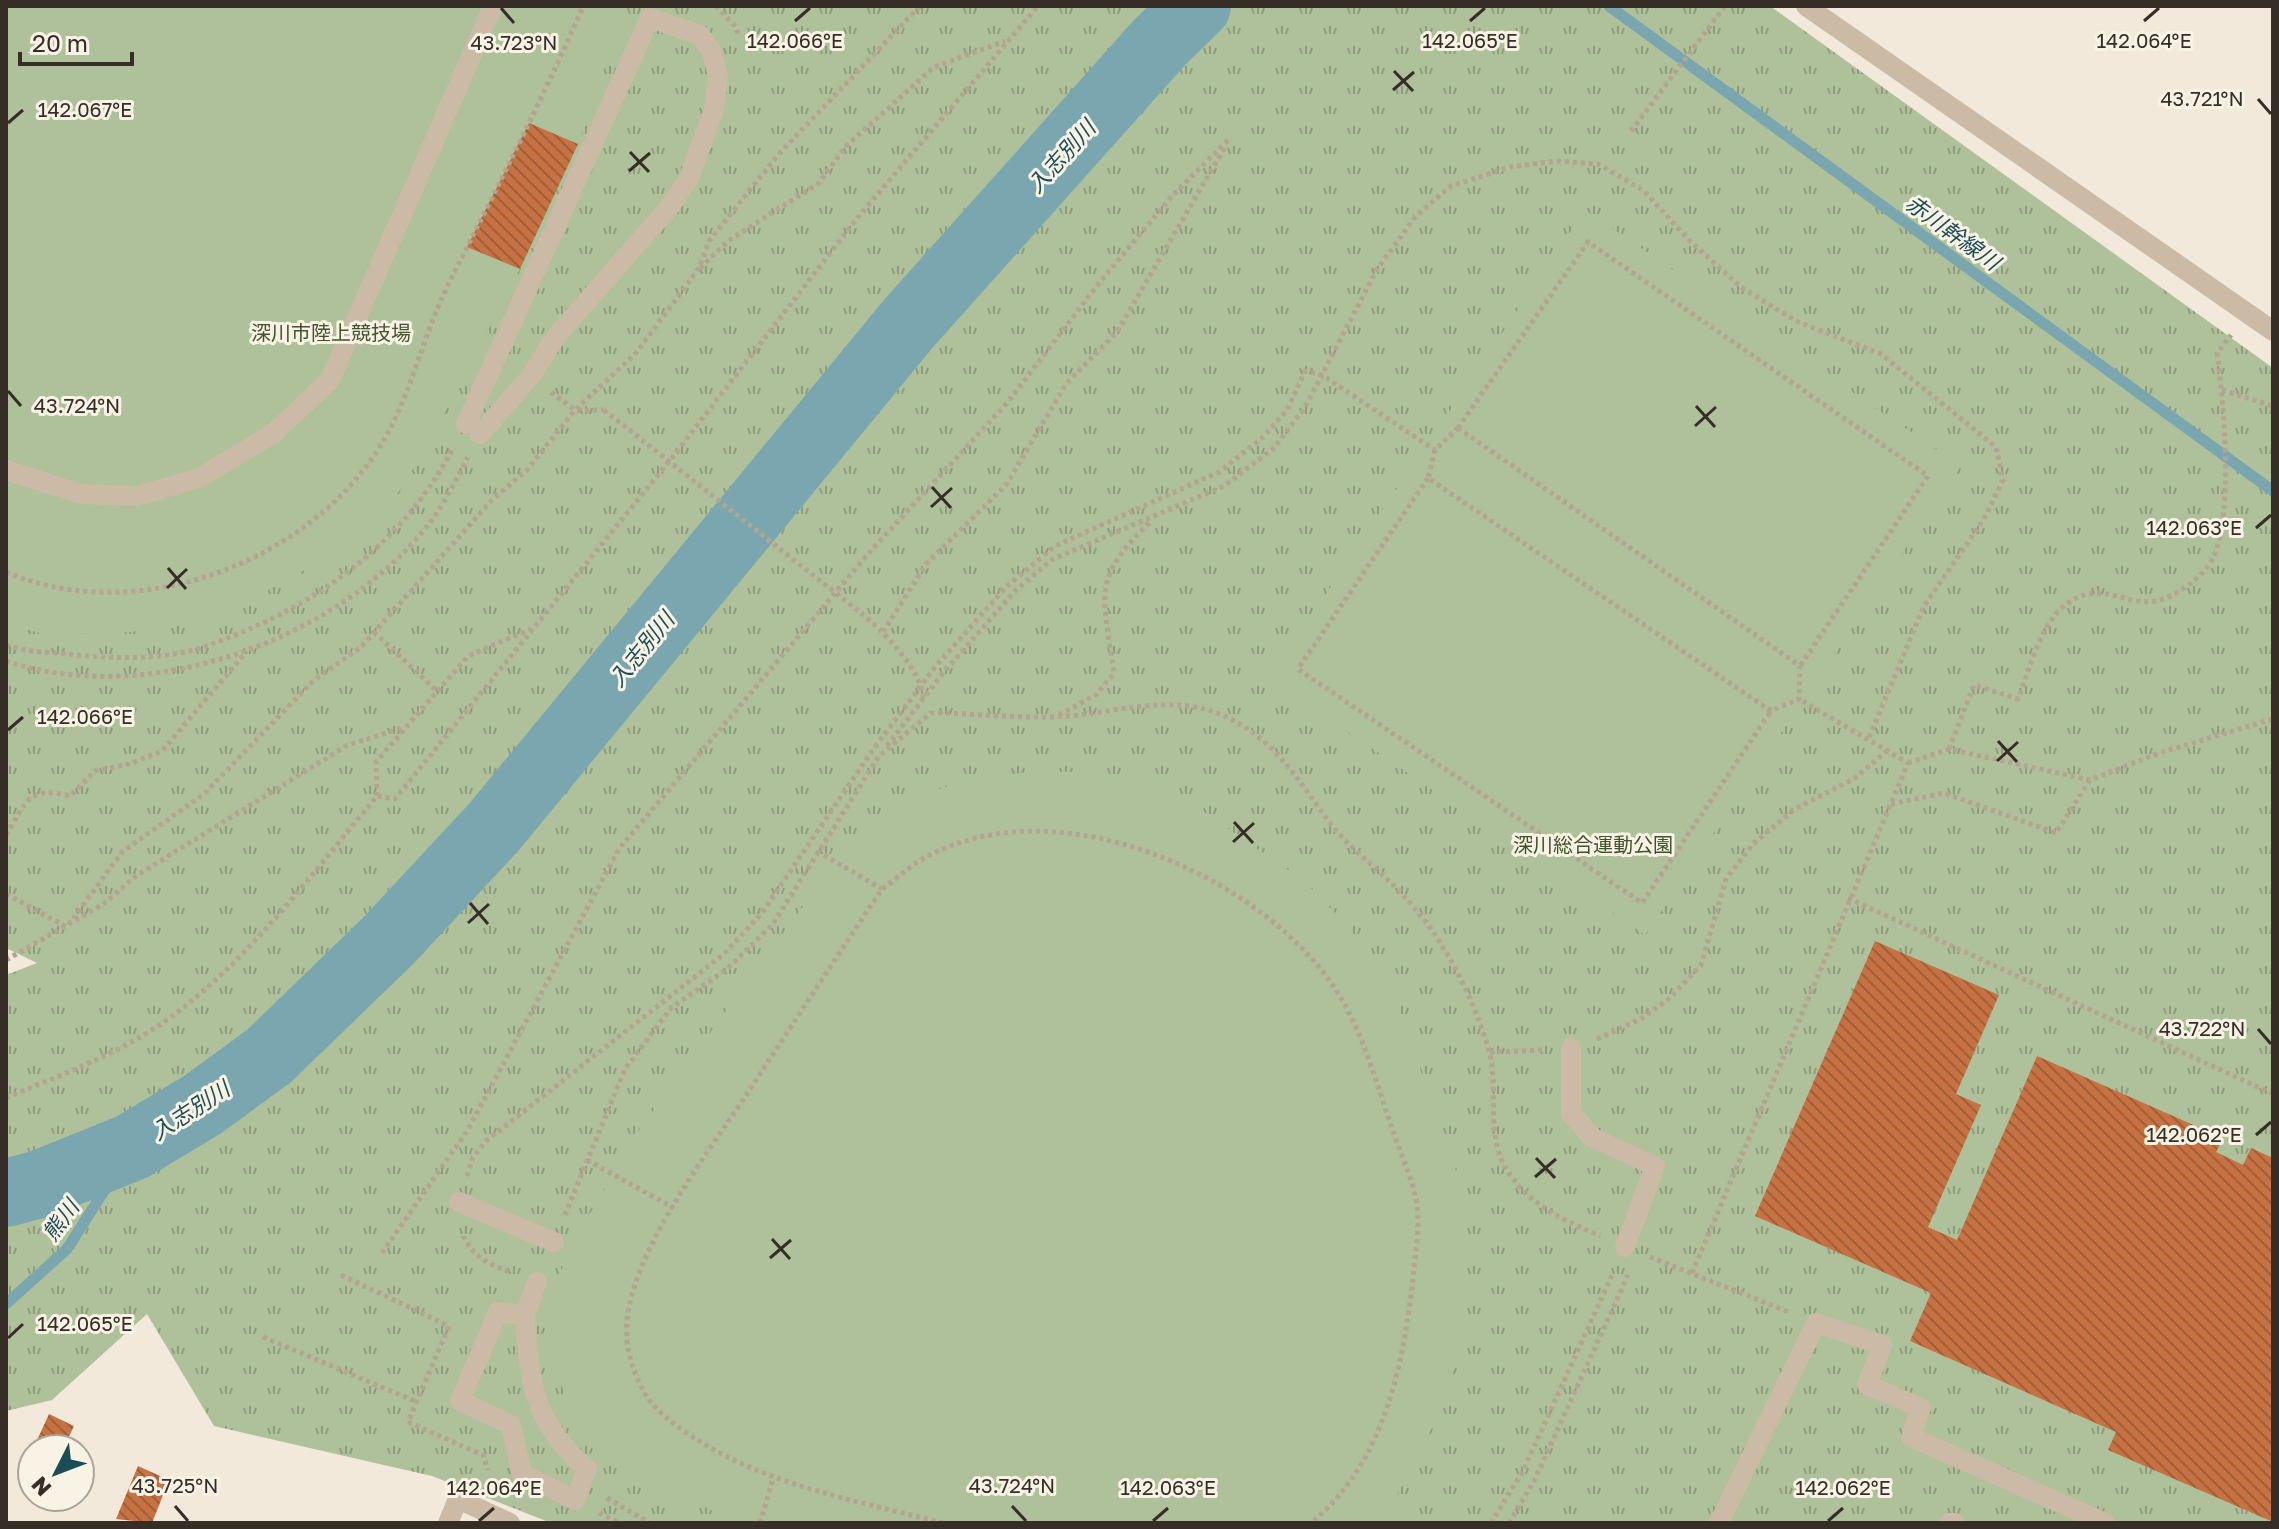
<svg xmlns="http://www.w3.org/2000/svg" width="2279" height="1529" viewBox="0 0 2279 1529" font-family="'Golos Text','Noto Sans JP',sans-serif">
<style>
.grass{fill:url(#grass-tufts)}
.pitch{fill:#afc19a}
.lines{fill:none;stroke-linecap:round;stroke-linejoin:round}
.stream{stroke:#79a6af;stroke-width:11}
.river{stroke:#79a6af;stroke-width:68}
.building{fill:url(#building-back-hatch)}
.path{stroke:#b5a490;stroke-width:5;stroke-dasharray:4 4;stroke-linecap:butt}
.minor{stroke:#cabaa6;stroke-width:20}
.path-bridge{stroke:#b5a490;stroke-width:5;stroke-dasharray:4 4;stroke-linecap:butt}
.ticks{fill:none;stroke:#362d27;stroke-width:3}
.labels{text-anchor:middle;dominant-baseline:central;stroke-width:6;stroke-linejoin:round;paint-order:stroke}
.park-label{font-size:20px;fill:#40542b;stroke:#f9f3e6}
.water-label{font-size:22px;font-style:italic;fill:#1c4d57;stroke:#f9f3e6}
.ticks-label{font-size:20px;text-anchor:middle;fill:#362d27;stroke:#f9f3e6;stroke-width:6;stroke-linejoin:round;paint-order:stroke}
</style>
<defs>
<pattern id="grass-tufts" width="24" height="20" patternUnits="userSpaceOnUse" patternTransform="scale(2)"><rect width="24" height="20" fill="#afc19a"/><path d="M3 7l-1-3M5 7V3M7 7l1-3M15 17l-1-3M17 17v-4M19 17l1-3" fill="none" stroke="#8f9d7e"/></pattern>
<pattern id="building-back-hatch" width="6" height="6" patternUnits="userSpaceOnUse" patternTransform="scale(2)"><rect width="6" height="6" fill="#c67243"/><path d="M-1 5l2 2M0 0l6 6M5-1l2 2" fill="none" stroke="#a25e38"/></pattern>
</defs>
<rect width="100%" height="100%" fill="#f2e9da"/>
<path class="grass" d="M6,6h1764l503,362v1155h-1722l-119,-47 -218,-50 -67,-112 -95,86 -46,11v-436l31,-12 -31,-15z"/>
<path class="pitch" d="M6,6h620l-48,138 -50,-21 -61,124 53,22 -93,178 -29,46 -52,50 -55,36 -85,41 -75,12 -83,3 -42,-11z
M1585,210l376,256 -316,469 -376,-257z
M1051,771l63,4 67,21 123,85 44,45 42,60 64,176 14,74 -6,80 -14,78 -37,77 -31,52h-639l-121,-52 -27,-22 -16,-26 -27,-65 -5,-36 9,-35 17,-40 62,-109 228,-311c65,-41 114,-52 190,-56z"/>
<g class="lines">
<path class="stream" d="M1609,6l664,485
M6,1304l61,-55 65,-102"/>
<path class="river" d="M6,1193l34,-9 92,-37 70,-42 67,-49 120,-116 105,-113 415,-504 251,-281 37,-36"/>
</g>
<path class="building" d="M529,123l49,21 -58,125 -53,-22z
M1875,941l124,54 -43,99 25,11 -53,122 29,13 80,-184 186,82 -7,14 27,13 8,-17 22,10v364l-165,-72 8,-18 -206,-91 21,-48 -176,-77z
M49,1414l25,12 -11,23h-30z
M32,1451v25l-10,-4z
M138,1466l31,14 -17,43 -36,-4z"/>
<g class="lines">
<path class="path" d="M716,6l20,21 3,10
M1631,131l94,-125
M700,268l28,-27 91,-58 27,-37 88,-79 71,-26
M2222,390l51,16
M551,392l24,18h29
M1458,428l342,238 -1,33 -28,12 -343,-233 7,-28z
M1458,428l130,-186 340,234 -128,190
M1428,478l-130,191 344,234 129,-192
M6,572c134,58 316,-14 383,-141 24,-46 36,-99 59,-146 46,-92 94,-184 135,-279
M861,613c21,17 63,59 62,87
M374,632l63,59
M883,632l44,-69 79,-78 60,-101 51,-52 109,-187
M6,645c19,7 41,7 61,9 45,5 102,7 145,-10 102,-37 190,-98 241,-196
M6,661c141,48 332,-21 422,-136 16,-20 28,-45 40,-68
M1059,715l37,-20 18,-22c-11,-80 -24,-93 38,-153
M887,746l56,-73 72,-82 38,-32 171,-73 49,-37 30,-39 19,-35 113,75
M1949,749l25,-64 44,14c12,-30 22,-77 50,-96 33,-24 58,4 88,-2 19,-4 49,-25 57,-43 21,-47 11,-153 4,-205l14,-18
M1908,763l41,-14 141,31 69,-27 114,-34
M377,796l-1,-34 92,-106 63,-27
M1891,804l53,-11 112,40 34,-53
M6,835c20,-32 21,-50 64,-39l25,-25 34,-7 33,-13 85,-100
M817,851l65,38
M6,894l61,33 55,-75 82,-58 110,-114 47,-33 131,-147 35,-30 48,-60 61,-57 63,-85 10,-27 69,-86 142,-149
M1848,898l425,196
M6,960l99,-57 31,-27 210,-130 58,-19
M1597,1039l44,-20 29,-21 31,-33 25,-86 27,-35 42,-35 60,-31 32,-27
M1490,1052l55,-2
M6,1098c57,-24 119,-46 169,-84 79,-60 138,-142 202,-218l18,3 280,-345 183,-237 180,-211
M587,1160l87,48
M467,1176l6,-19 13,-16 238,-187 38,-41 110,-162 63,-84 70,-79 50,-42 164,-74 45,-36 23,-26 18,-39 17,4 54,-104 39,-54 36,-31 59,-19 46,-6 42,3 45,26 46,50 52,47 55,34 85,33 115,93 7,33 -19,39 -60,87 -56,134
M565,1215l60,-146 46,-61 56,-39 46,-45 106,-168 52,-43c40,0 80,5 121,4 55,-1 113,-25 168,-3 55,24 76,64 110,109 21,27 50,47 73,72 41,44 67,95 85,152 13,43 -6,90 23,129 22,31 55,45 89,60
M463,1236c11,22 27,29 50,37
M382,1253l85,-122 152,-282 249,-295 139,-151 92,-120 74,-88 57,-57
M1650,1257l139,55
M1692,1273l216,-510 -109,-64
M341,1275l108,51 -41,96 75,33 5,15
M263,1337l154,65
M607,1498l43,25
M599,1513l21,10
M760,1523l13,-45
M943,1523c-96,-25 -203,-42 -281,-109 -24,-21 -38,-62 -35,-93 6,-70 79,-166 118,-224 45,-69 91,-139 137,-208 13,-9 25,-21 39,-29 127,-75 323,8 405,116 35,45 48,102 67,155 7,22 19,46 23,69 5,23 -1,55 -3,78 -10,89 -29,185 -102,245
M1491,1523l32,-52 90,-198
M1509,1523l26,-44 93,-204"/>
<path class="minor" d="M1806,6l467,325
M466,424l184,-406 50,17 12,17 6,24 -4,33 -25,69 -18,27 -116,133 -24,38 -51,58
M6,470l75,24 56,2 62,-18 75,-45 56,-53 163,-374
M1571,1048v66l22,24 62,28 -30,81
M459,1202l95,40
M525,1315c4,69 8,107 62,154l-12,31 -53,-26 -11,-49 -51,-24 38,-89 27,3 12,-33
M448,1523l10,-24 52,24
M1719,1523l97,-200 66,22 -15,40 54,23 -10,29 194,86
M1949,1523h6"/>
<path class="path-bridge" d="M604,410l257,203"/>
</g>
<path class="ticks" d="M501,8l13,15M795,21l15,-13M1470,21l15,-13M2144,21l15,-13M1394,71l19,20M1393,90l21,-18M2258,99l13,15M8,123l15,-13M630,152l19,20M629,171l21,-18M8,391l13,15M1696,406l19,21M1695,426l21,-19M932,487l19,21M931,507l21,-19M2256,528l15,-13M168,568l18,21M167,588l20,-19M8,730l15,-13M1998,741l19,21M1997,761l21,-19M1234,822l19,21M1233,842l21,-19M470,903l18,21M468,923l21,-19M2258,1029l13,15M2256,1135l15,-13M1536,1158l19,20M1535,1177l21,-18M772,1239l18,20M770,1258l21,-18M8,1338l15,-14M175,1506l13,15M1012,1506l14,15M479,1521l15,-13M1153,1521l15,-13M1828,1521l15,-13"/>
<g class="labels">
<g class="park-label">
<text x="331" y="332">深川市陸上競技場</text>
<text x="1593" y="844">深川総合運動公園</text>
</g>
<g class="water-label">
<text transform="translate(1061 156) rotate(-48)">入志別川</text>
<text transform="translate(1953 232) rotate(36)">赤川幹線川</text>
<text transform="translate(641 649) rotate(-51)">入志別川</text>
<text transform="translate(190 1110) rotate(-33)">入志別川</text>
<text transform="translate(60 1220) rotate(-54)">熊川</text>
</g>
</g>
<g class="ticks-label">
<text x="795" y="48">142.066°E</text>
<text x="1470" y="48">142.065°E</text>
<text x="2144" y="48">142.064°E</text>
<text x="514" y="50">43.723°N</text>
<text x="2202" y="106">43.721°N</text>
<text x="85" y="117">142.067°E</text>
<text x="77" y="413">43.724°N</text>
<text x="2194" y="535">142.063°E</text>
<text x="85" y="724">142.066°E</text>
<text x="2202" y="1036">43.722°N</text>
<text x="2194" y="1142">142.062°E</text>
<text x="85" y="1331">142.065°E</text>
<text x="175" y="1493">43.725°N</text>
<text x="1012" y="1493">43.724°N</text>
<text x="494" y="1495">142.064°E</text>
<text x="1168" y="1495">142.063°E</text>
<text x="1843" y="1495">142.062°E</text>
</g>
<rect width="2279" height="1529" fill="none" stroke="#362d27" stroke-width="16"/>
<g transform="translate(56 1473) rotate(228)"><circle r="38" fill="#f9f3e6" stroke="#aba49a" stroke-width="2"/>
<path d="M0-6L14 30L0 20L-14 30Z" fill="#1c4d57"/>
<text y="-12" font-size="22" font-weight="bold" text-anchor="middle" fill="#362d27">N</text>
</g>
<path d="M20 52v12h112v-12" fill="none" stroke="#362d27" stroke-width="4"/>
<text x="32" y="52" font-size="24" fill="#362d27" stroke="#f9f3e6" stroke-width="6" paint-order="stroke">20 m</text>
</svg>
